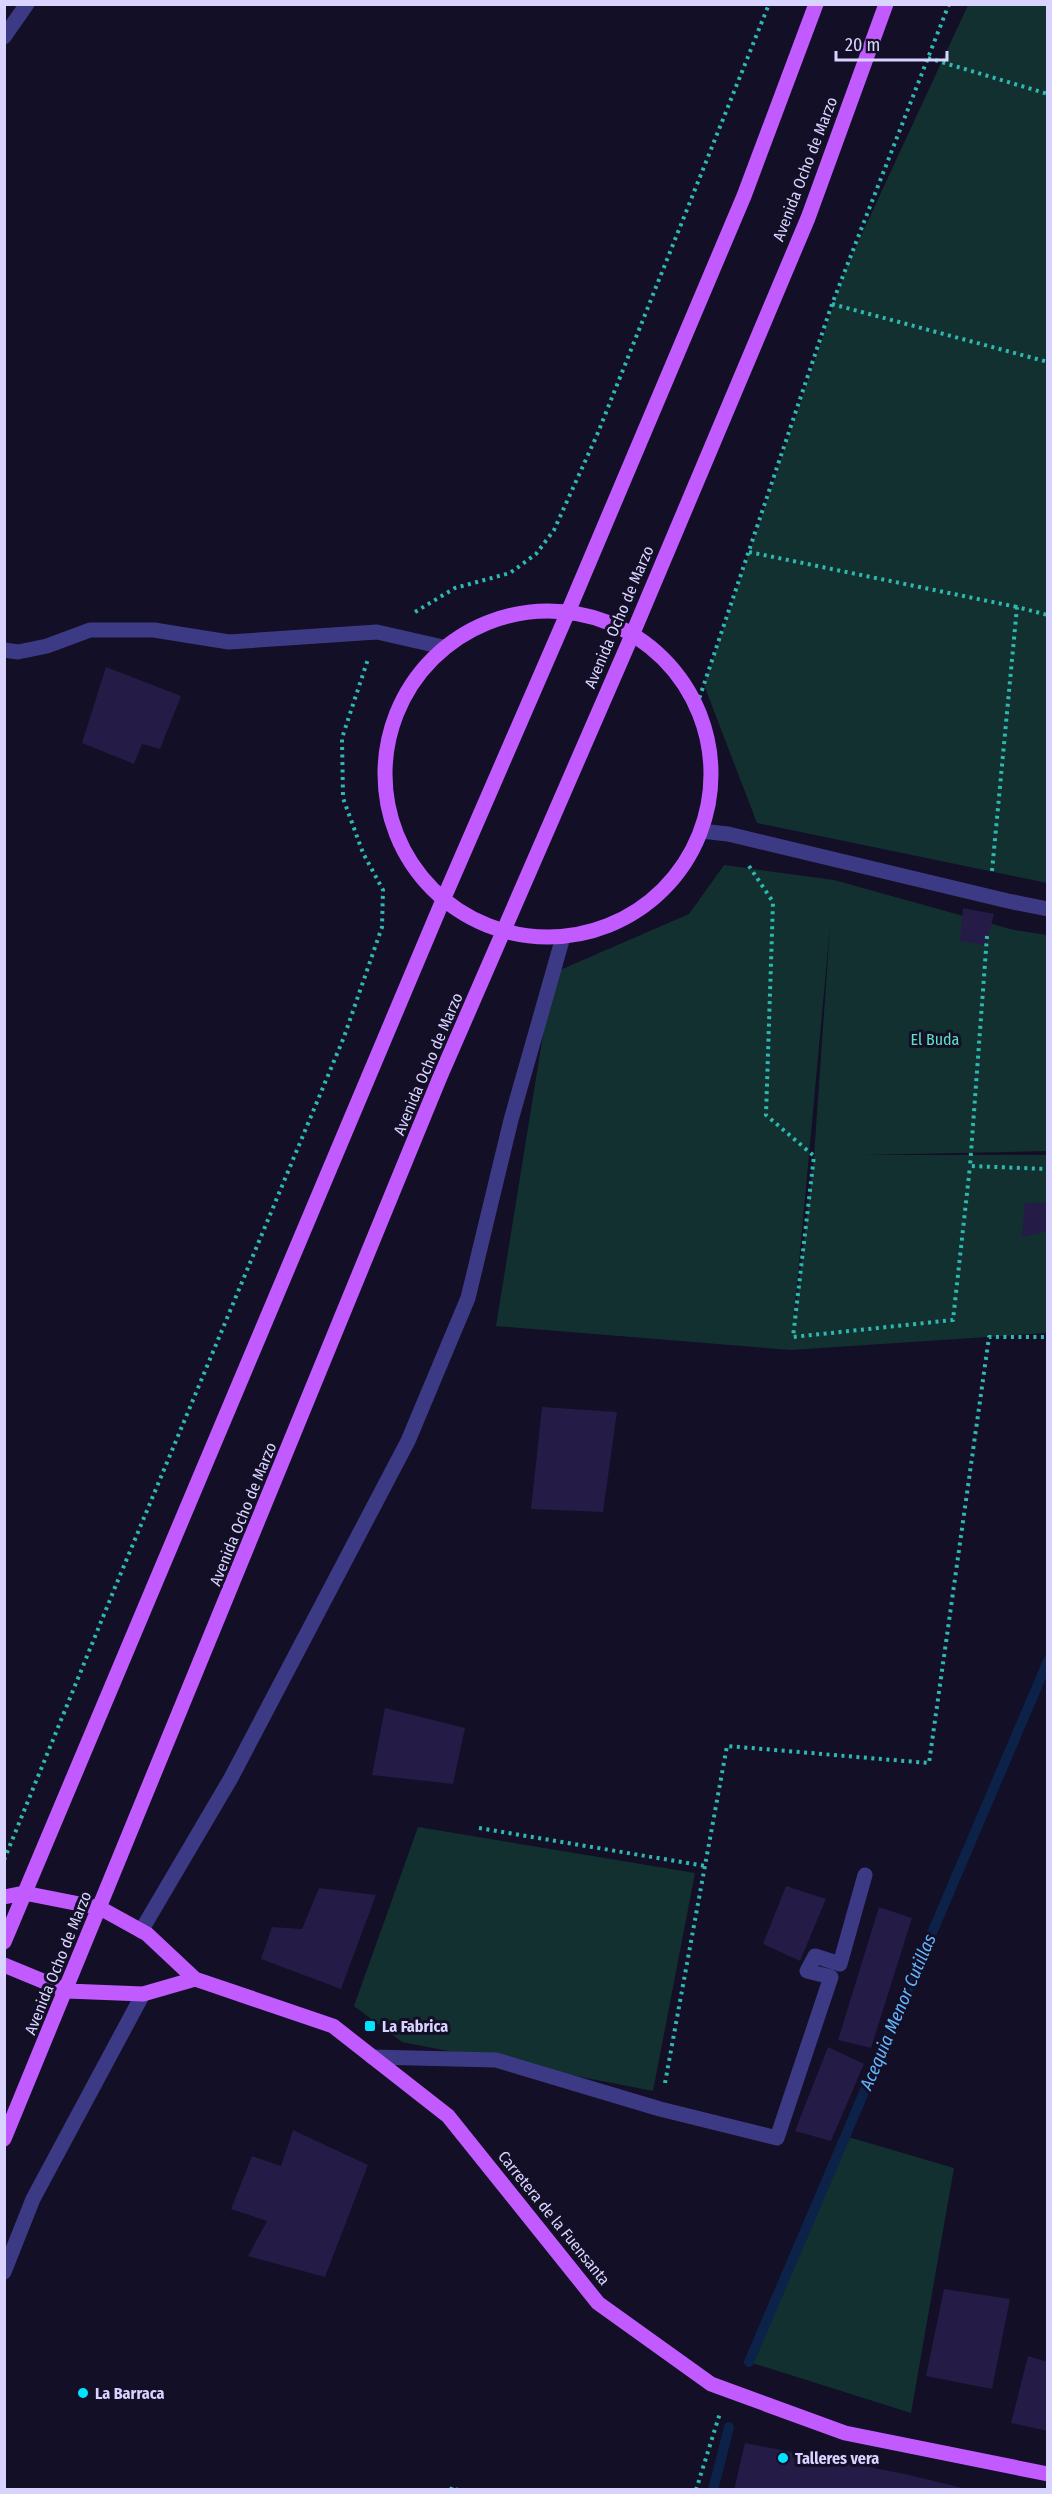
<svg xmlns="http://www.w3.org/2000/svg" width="1052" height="2494" viewBox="0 0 1052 2494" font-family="'Fira Sans Condensed',sans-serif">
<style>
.green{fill:#12302f;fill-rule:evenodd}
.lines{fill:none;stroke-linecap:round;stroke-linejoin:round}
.stream{stroke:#0c2248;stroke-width:10}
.building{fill:#241b47}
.path{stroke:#2fb8b0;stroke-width:4;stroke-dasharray:3 4.5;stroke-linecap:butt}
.minor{stroke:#3d3a85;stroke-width:15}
.major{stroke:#c25bff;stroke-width:15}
.poi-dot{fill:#00e5ff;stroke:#130f26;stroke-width:2}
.labels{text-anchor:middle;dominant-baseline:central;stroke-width:6;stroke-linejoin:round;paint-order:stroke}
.street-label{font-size:16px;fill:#d9d4ff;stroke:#130f26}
.park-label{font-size:16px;fill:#5fe0c0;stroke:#130f26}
.poi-label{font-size:16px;font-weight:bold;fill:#d9d4ff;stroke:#130f26;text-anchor:start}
.water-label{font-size:18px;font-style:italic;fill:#62b6ff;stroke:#130f26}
</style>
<rect width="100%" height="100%" fill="#130f26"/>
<path class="green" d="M968,5h79v878l-290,-60 -53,-138 143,-419z
M724,865l110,15 180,50 33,5v216l-185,4h185v178l-256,17 -295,-24 57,-353 136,-59zM830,927l-16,229 -19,161h-1z
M418,1827l277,46 -42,218 -251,-49 -48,-36z
M845,2136l109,32 -43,245 -162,-51z"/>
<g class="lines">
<path class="stream" d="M749,2362l299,-701
M713,2490l16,-63"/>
</g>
<path class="building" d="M106,667l75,29 -21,53 -18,-5 -8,20 -52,-21z
M963,908l31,6 -8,31 -26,-4z
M1025,1203h23v28l-26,6z
M542,1407l75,5 -14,100 -72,-3z
M385,1708l80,20 -12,56 -81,-9z
M786,1886l40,13 -26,62 -37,-17z
M319,1888l57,7 -35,94 -80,-30 11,-32 30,2z
M879,1907l33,11 -41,130 -33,-8z
M828,2047l36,17 -33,77 -36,-10z
M293,2130l75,35 -43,112 -77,-21 19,-35 -36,-12 21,-53 29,10z
M944,2289l66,10 -18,90 -66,-13z
M1028,2356l20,6v69l-37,-8z
M745,2443l160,31 66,16h-237z"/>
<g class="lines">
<path class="path" d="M928,58l120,36
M832,304l216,58
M749,552l268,55
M415,612l40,-24 55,-15 26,-19 18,-24 43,-95 172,-431
M697,705l135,-401 117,-300
M749,866l24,36 -7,213 48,41 -21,181 160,-17 17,-154
M992,871l25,-264 31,8
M987,936l-17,230 78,3
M479,1828l226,38
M4,1860l112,-275 228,-548 38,-110 1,-37 -20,-37 -20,-55 -1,-60 26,-79
M665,2083l62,-337 202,17 60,-426h59
M451,2490l1,-3 6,3
M696,2490l24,-77"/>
<path class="minor" d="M4,37l23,-33
M4,650l14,2 29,-6 43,-16h64l75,12 148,-10 66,15
M701,831l27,3 280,67 40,8
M141,1931l90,-153 177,-337 60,-143 43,-178 52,-183
M372,2057l124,3 164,49 117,29 54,-161 -24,-6 8,-15 25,8 25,-89
M4,2272l29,-73 110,-205"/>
<path class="major" d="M385 774a163 163 0 1 1 326 0a163 163 0 1 1-326 0Z
M4,1897l20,-4 76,15 47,26 48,45 138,47 115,90 150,187 113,81 134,49 203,41
M4,1942l439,-1042 125,-288 176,-416 72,-192
M4,1965l63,26 76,3 52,-15
M4,2139l436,-1062 193,-444 175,-415 78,-214"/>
</g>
<g class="poi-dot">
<rect x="364" y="2020" width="12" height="12" rx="3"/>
<circle cx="83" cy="2393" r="6"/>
<circle cx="783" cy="2458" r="6"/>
</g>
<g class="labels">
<g class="street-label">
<text transform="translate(805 169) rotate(-69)">Avenida Ocho de Marzo</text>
<text transform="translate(619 617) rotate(-67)">Avenida Ocho de Marzo</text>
<text transform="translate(428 1064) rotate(-67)">Avenida Ocho de Marzo</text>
<text transform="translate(243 1514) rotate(-68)">Avenida Ocho de Marzo</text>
<text transform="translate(58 1963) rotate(-68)">Avenida Ocho de Marzo</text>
<text transform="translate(554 2218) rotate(51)">Carretera de la Fuensanta</text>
</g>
<g class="park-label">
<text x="935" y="1039">El Buda</text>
</g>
<g class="poi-label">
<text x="382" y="2026">La Fabrica</text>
<text x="95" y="2393">La Barraca</text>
<text x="795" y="2458">Talleres vera</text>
</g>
<g class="water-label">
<text transform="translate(898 2012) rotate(-67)">Acequia Menor Cutillas</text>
</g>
</g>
<rect width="1052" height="2494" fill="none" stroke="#d9d4ff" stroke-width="12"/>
<path d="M836 51v9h111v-9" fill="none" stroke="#d9d4ff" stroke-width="3"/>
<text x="845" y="51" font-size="18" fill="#d9d4ff" stroke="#130f26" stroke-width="4.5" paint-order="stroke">20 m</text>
</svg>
